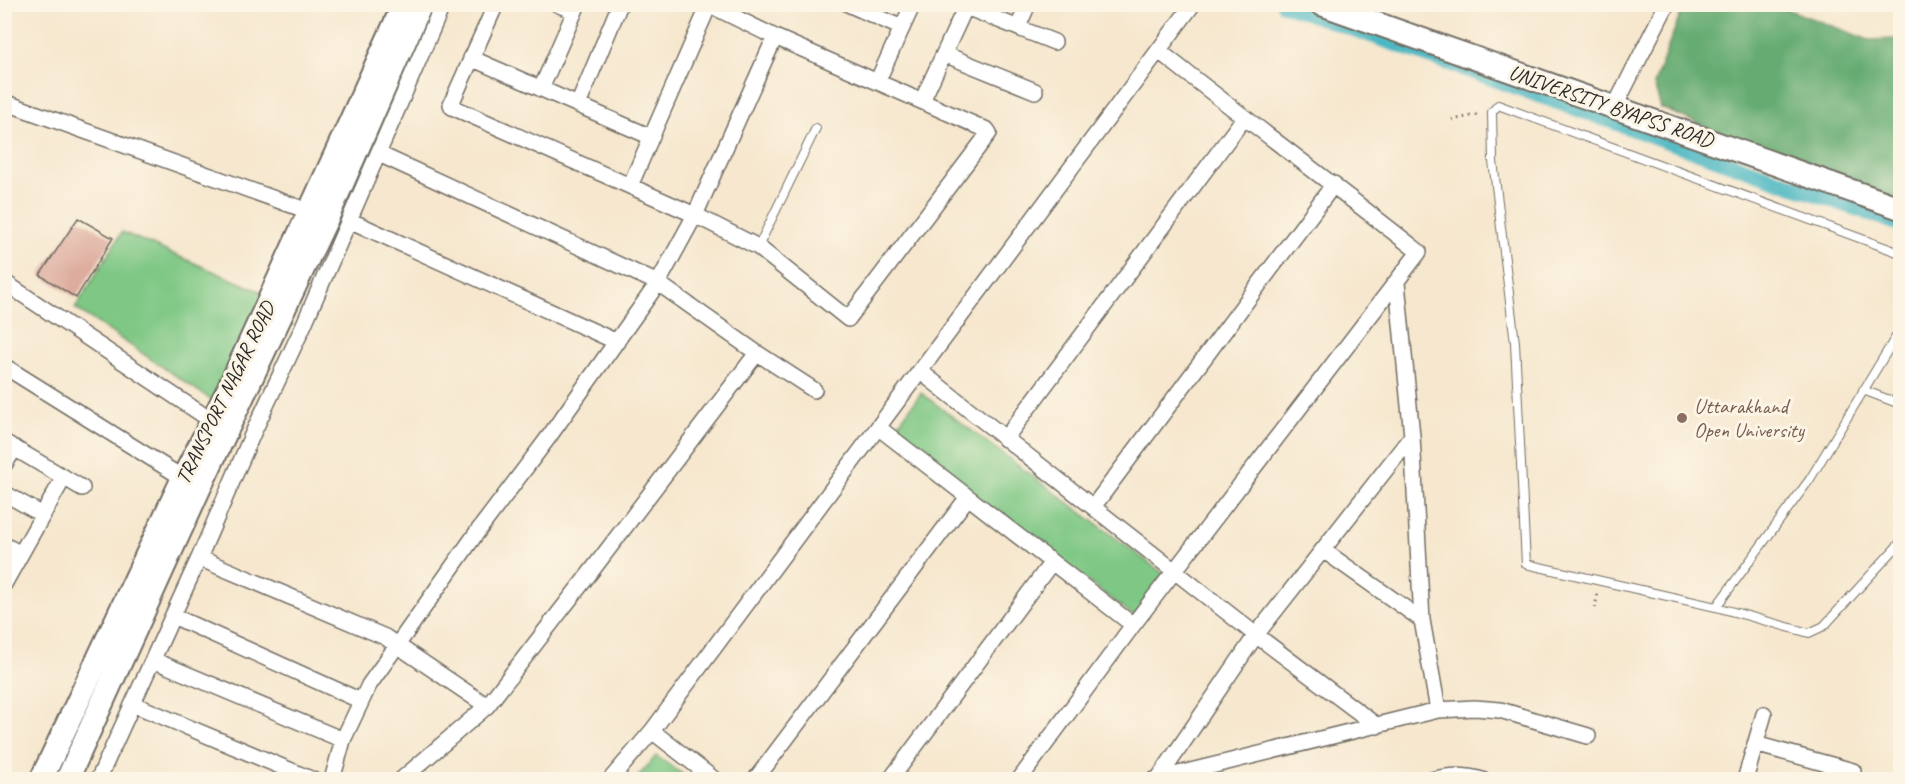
<svg xmlns="http://www.w3.org/2000/svg" width="1905" height="784" viewBox="0 0 1905 784" font-family="Caveat,sans-serif">
<style>
.green{fill:#7ec784;stroke:#547958;stroke-width:1.5}
.forest{fill:#66ac72;stroke:#486c4e;stroke-width:1.5}
.lines{fill:none;stroke-linecap:round;stroke-linejoin:round}
.canal{stroke:#49b7c2;stroke-width:16}
.building{fill:#ddac9e}
.service-casing{stroke:#726d64;stroke-width:10}
.minor-casing{stroke:#726d64;stroke-width:18}
.secondary-casing{stroke:#726d64;stroke-width:26}
.path{stroke:#726d64;stroke-width:3;stroke-dasharray:1.5 4.5;stroke-linecap:butt}
.service{stroke:#fff;stroke-width:8}
.minor{stroke:#fff;stroke-width:15}
.secondary{stroke:#fff;stroke-width:22}
.education-dot{fill:#8d6e63;stroke:#fcf5e5;stroke-width:2}
.labels{text-anchor:middle;dominant-baseline:central;stroke-width:6;stroke-linejoin:round;paint-order:stroke}
.street-label{font-size:21px;fill:#2b2b2b;stroke:#fcf5e5}
.education-label{font-size:21px;fill:#785e54;stroke:#fcf5e5;text-anchor:start}
</style>
<rect width="100%" height="100%" fill="#fcf5e5"/>
<filter id="ink" filterUnits="userSpaceOnUse"><feTurbulence type="fractalNoise" baseFrequency=".0167" numOctaves="2"/><feDisplacementMap in="SourceGraphic" scale="12" xChannelSelector="R" yChannelSelector="G"/><feConvolveMatrix kernelMatrix="1 2 1 2 8 2 1 2 1" color-interpolation-filters="sRGB"/></filter>
<filter id="wash" filterUnits="userSpaceOnUse"><feTurbulence type="fractalNoise" baseFrequency=".008" numOctaves="4" result="noise"/><feDisplacementMap in="SourceGraphic" scale="24" xChannelSelector="R" yChannelSelector="G"/><feGaussianBlur stdDeviation="1.35" result="paint"/><feColorMatrix in="noise" values="0 0 0 0 0 0 0 0 0 0 0 0 0 0 0 0 0 1.4 0 .05"/><feComposite in="paint" operator="in"/></filter>
<g filter="url(#wash)">
<rect width="100%" height="100%" fill="#f6e7ce"/>
<path class="green" d="M122,232l142,61 -51,108 -138,-93z
M921,393l243,181 -30,42 -243,-182z
M656,756l34,23h-54z"/>
<path class="forest" d="M1684,5h92l93,35 31,-1v168l-239,-99 -7,-24z"/>
<g class="lines">
<path class="canal" d="M1284,4l616,220"/>
</g>
<g id="blocks">
<path class="building" d="M78,218l35,20 -37,60 -36,-23z"/>
</g>
</g>
<g filter="url(#ink)">
<use href="#blocks" fill-opacity="0" stroke="#726d64" stroke-width="1.5"/>
<g class="lines">
<g class="service-casing">
<path id="service" d="M758,247l58,-119
M1900,253l-402,-148 -6,7 1,49 22,182 11,221 190,43 93,26 15,-7 76,-83
M1863,390l37,14
M1716,607l94,-128 90,-149"/>
</g>
<g class="minor-casing">
<path id="minor" d="M496,4l-45,100 1,3 243,108 63,32 90,72 141,-186 -2,-3 -212,-93
M557,4l17,7
M848,4l54,24
M966,7l88,35
M1018,27l10,-23
M944,54l91,37
M471,58l180,79
M877,82l36,-78
M541,89l37,-85
M922,101l45,-97
M4,102l307,110
M578,105l42,-101
M1614,108l53,-104
M379,154l279,129 99,70 -164,216 -106,137 -86,74
M630,186l79,-181
M349,220l268,122
M4,282l208,139
M1397,283l15,153 10,184 16,90
M757,353l57,37
M4,366l179,112
M921,372l335,263 121,91
M879,428l254,197
M1005,439l239,-321
M4,442l78,46
M4,465l11,-17
M4,493l39,22
M1093,507l241,-323
M4,545l17,9
M1323,550l99,70
M199,558l186,79 102,69
M4,584l60,-107
M173,616l188,85
M153,660l190,80
M133,704l180,76
M652,731l63,49
M1755,744l98,27
M1158,779l98,-144 156,-199
M98,780l101,-222 54,-125 48,-102 142,-327
M332,780l11,-40 26,-55 106,-150 73,-97 110,-155 37,-68 80,-178 -67,-33
M610,780l42,-49 541,-727
M755,780l213,-283
M890,780l162,-218
M1019,780l114,-155 286,-373c-86,-68 -174,-133 -260,-201
M1154,780l284,-70 37,-2 25,2 88,26
M1432,780c17,-5 33,-5 50,0
M1745,780l19,-66"/>
</g>
<g class="secondary-casing">
<path id="secondary" d="M1321,4l579,204
M41,780l142,-302 45,-88 176,-386
M67,780l133,-293 128,-271 93,-212"/>
</g>
<path class="path" d="M1452,120l29,-6
M1595,608l3,-16"/>
<use href="#service" class="service"/>
<use href="#minor" class="minor"/>
<use href="#secondary" class="secondary"/>
</g>
</g>
<circle class="education-dot" cx="1682" cy="418" r="6"/>
<g class="labels">
<g class="street-label">
<text transform="translate(1611 106) rotate(19)">UNIVERSITY BYAPSS ROAD</text>
<text transform="translate(225 393) rotate(-64)">TRANSPORT NAGAR ROAD</text>
</g>
<g class="education-label">
<text x="1694" y="406">Uttarakhand<tspan x="1694" dy="24">Open University</tspan></text>
</g>
</g>
<rect width="1905" height="784" fill="none" stroke="#fcf5e5" stroke-width="24"/>
</svg>
